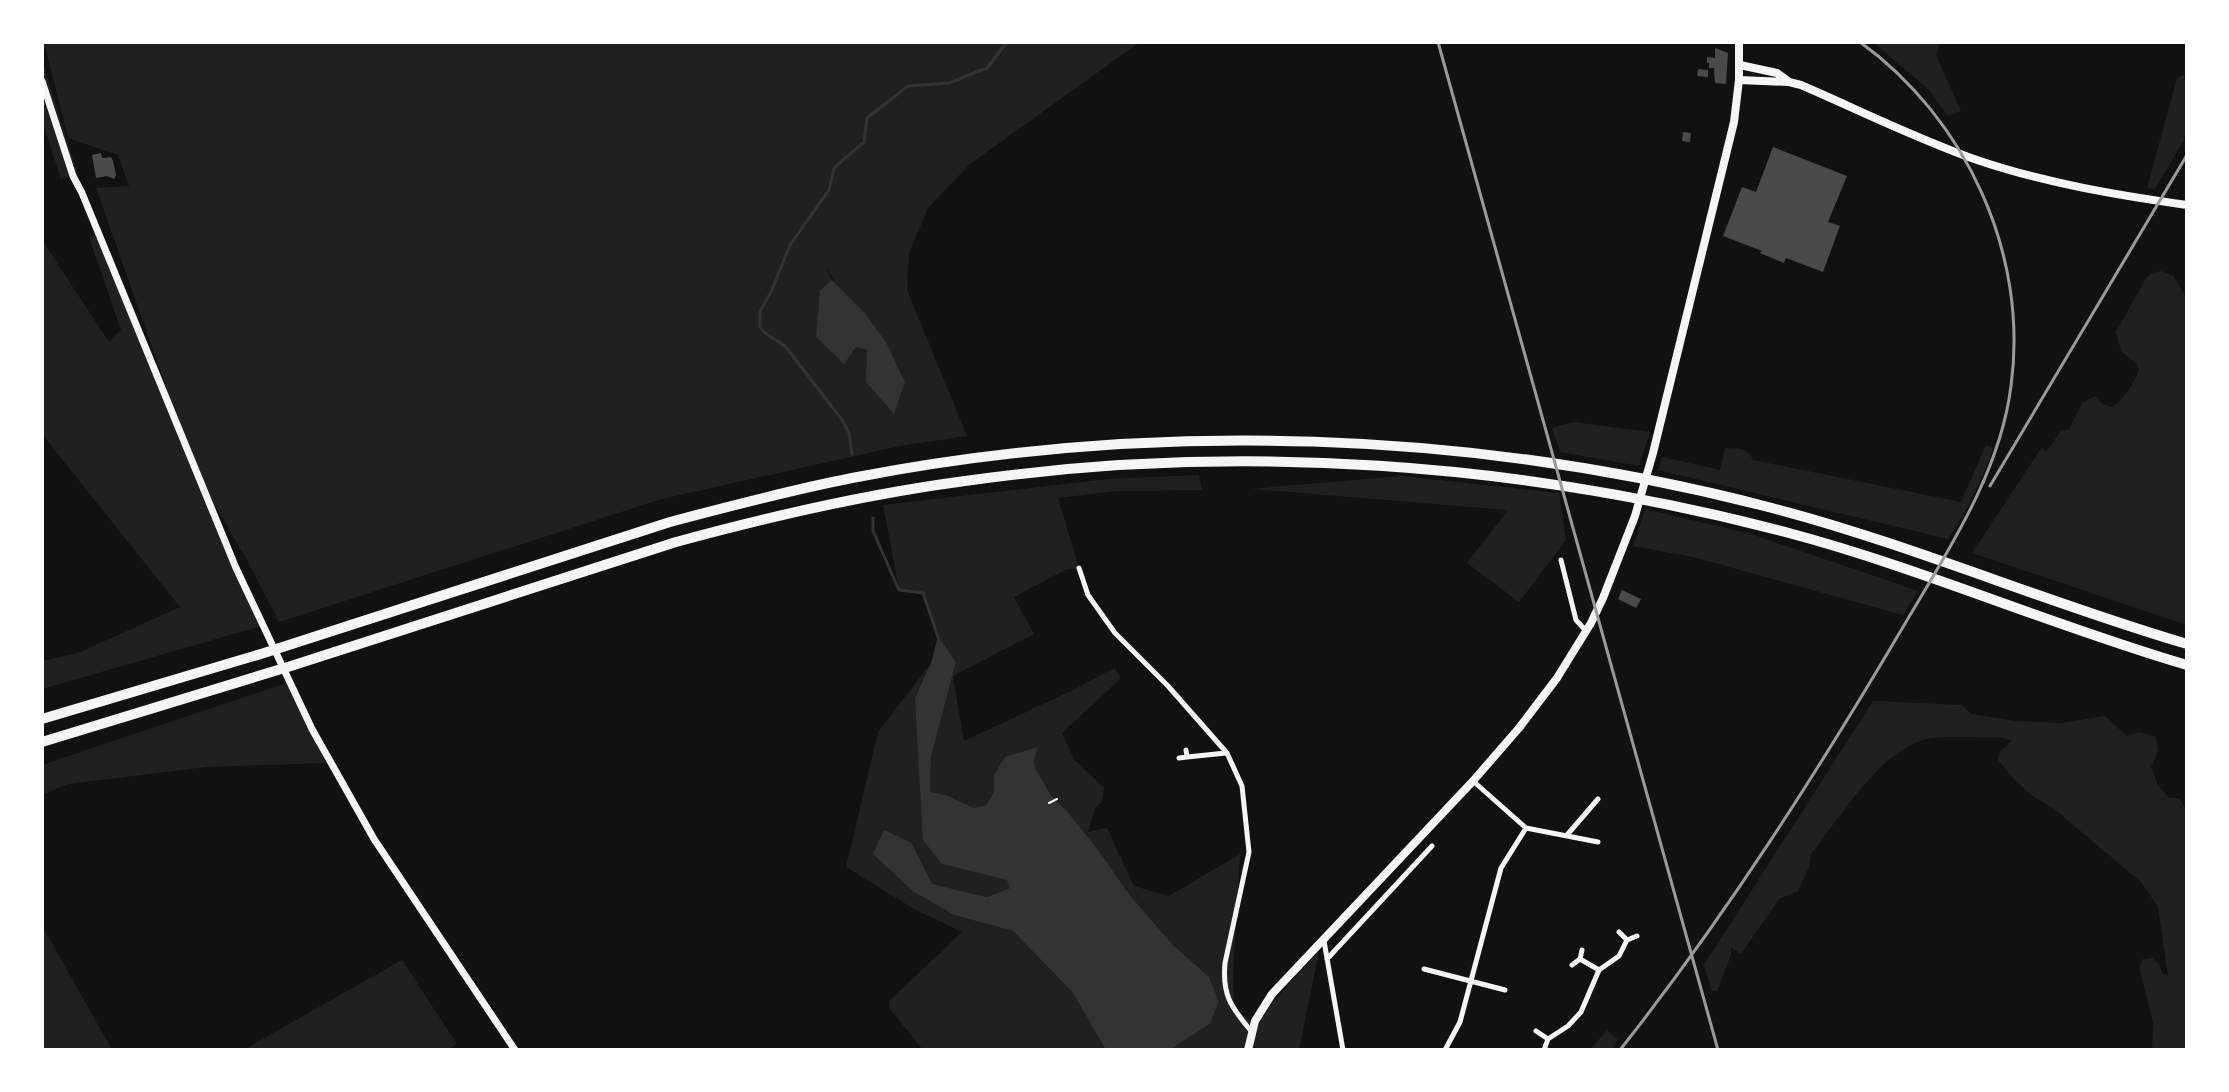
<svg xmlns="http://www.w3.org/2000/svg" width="2229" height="1092" viewBox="0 0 2229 1092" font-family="Overpass,sans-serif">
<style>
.green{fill:#202020;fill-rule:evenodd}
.water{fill:#333}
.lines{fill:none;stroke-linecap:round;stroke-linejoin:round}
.stream{stroke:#333;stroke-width:3}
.building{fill:#4a4a4a}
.path{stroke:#f5f5f5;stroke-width:2}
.minor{stroke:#f5f5f5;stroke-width:5}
.tertiary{stroke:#f5f5f5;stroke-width:7}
.primary{stroke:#f5f5f5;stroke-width:8}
.motorway{stroke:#f5f5f5;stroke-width:10}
.rail{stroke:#9a9a9a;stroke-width:3}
</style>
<rect width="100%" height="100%" fill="#111"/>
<path class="green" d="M44,42h1096l-170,122 -42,44 -19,45 -2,37 60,146 -67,10 -238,53 -383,123 -33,-64 -42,-71 61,138 -223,64v-28l36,-8 102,-46 -138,-173v-194l67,102 12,-12 -32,-93 8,-3 91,215 -92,-261 33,-2 -11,-31 -50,-17zM825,265l12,20 26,26 30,102 -25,-63 -11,-4 -37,-56 12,-10z
M1873,42h68l-5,13 25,56 -13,5 -20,-27z
M42,59l36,116 -17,4 -19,-58z
M2187,73v62l-32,54 -8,-1 30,-110z
M2161,271l13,5 8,15 5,5v329l-215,-72 70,-106 4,5 14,-20 9,-3 14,-27 13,-6 7,8 8,3c13,-6 23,-24 28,-38l-3,-6 -15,-12 -5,-19 30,-54 6,-5z
M1573,422l77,10 -11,34 -79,-14 -8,-24z
M1986,445l7,3c-11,33 -26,62 -45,91l-290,-69 4,-13 58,13 5,-22c13,1 23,-1 28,12l208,42z
M1199,475l3,15 -84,1 -60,7 21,70 -14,2 -51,27 20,37 -81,42 11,65 109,-51 41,-22 7,10 -59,55 12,26 30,29 -2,14 -7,6 -7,24 19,-4 27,58 35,10 71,-42 -7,119 1,34 24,21 4,-14 57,-63 -20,99h-130l41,-26 9,-24 -10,-23 -37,-33 -43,-50 -30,-43 -33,-41 -14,-13 -17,-30 -1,-7 3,-13 -43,28v17l-8,13 -12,3 -28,-13 -16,-3 1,-35 25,-95 -18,-26 -14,-43 -25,-3 -16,-85 225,-26z
M1402,476l157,17 7,47 -47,62 -52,-39 41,-53 -257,-21z
M1645,509l106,25 167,57 -15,24 -210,-58 -60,-11z
M931,663l-16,35 27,166 66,16 2,8 -23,9 -55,-13 -20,-41 2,49 40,23 59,16 60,62 33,57h-183l-34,-42v-7l73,-69 -48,-23 -68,-42 32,-135z
M286,683l40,80 -120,4 -138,17 -26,11v-30z
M1873,701l89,4 9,9 45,7 46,2 43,-7 22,20 12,-4 17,5 2,14 -7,16 7,18 11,13h10l8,13v239h-35l1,-28 -14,-55 4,-8 9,-1 7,6 3,9 6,3 -10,-69 -17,-25 -88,-74 -21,-12 -18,-17 -17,-20 4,-9 11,-9 -8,-3c-23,0 -61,-3 -81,2 -43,12 -85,80 -112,114l-2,13 -11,24 -19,8 -38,55 -10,-7v8l-14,36h-5l-8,-26z
M42,925l70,125h-70z
M402,960l55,84 -9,6h-205z
M1607,1030l11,10 -7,10h-21z"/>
<path class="water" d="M832,280l31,31 23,31 19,40 -11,32 -28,-32 1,-32 -11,-3 -12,17 -28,-27 4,-47z
M938,636l18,26 -25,95 -1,35 16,3 28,13 12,-3 8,-13v-17l11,-18 33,-10 -4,13 1,7 17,30 14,13 33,41 30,43 43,50 37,33 10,24 -9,23 -41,26h-63l-33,-57 -60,-62 -59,-16 -40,-23 -41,-38 11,-24 28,13 20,41 55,13 23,-9 -3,-8 -65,-16 -19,-24 -8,-142 16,-35z"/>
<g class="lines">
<path class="stream" d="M852,454l-3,-21 -6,-12 -58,-75 -20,-13 -5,-6v-16l11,-19 19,-47 39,-55 5,-22 30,-26 3,-24 41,-32 41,-3 38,-15 20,-26
M873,518v13l26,59 24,3 15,44"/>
</g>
<path class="building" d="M1715,48l13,5 -2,31 -11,-1 -1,-15h-5v-5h-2v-6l8,1z
M1698,69l10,1v7l-11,-1z
M1683,132l8,1 -1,9 -8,-1z
M1773,147l74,29 -19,46 12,4 -17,46 -37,-14 -2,5 -24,-10 2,-2 -39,-15 19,-49 14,5z
M101,153l1,5 9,-1 2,4 3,14 -2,4 -7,-3 -11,2 -4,-23z
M1622,590l19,9 -5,9 -18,-9z"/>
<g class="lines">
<path class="path" d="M1049,803l8,-4"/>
<path class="minor" d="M1561,560l15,60 10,11
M1079,568l9,27 27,38 53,53 59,67 15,33 7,66 -24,111c-3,32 6,44 26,68
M1187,757l39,-4
M1179,758l8,-1 -1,-7
M1473,781l53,47 72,14
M1567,835l31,-36
M1619,932l8,8 10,-4
M1324,941l19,109
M1327,959l105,-113
M1580,959l19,11
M1572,965l8,-6 2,-9
M1424,969l81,21
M1536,1031l12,8
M1445,1050l15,-28 41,-154 25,-40
M1544,1050l4,-11 20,-13 13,-14 18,-42 20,-14 8,-16"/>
<path class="tertiary" d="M42,81l31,95 9,17 154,375 76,161 62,110 141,211"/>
<path class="primary" d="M1740,65l37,8 11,8
M1739,80l50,2 12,3c58,25 116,54 176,75 68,23 139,35 210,45
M1248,1050l7,-29 17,-27 201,-213 46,-53 38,-50 34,-55 12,-25 32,-82 18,-63 81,-331 5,-42v-38"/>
<path class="motorway" d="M42,719l222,-66 406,-131c60,-16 121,-32 182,-44 303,-59 621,-48 920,30 141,37 275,95 415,136
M42,742l249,-76 385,-124c95,-26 191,-48 289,-61 274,-39 556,-19 824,52 135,36 264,93 398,132"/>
<path class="rail" d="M1438,42l280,1008
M1990,486l197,-331
M1620,1050c105,-133 197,-277 283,-423 44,-75 97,-153 108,-241 18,-132 -45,-267 -151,-344"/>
</g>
<rect width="2229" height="1092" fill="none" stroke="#ffffff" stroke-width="88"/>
</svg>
